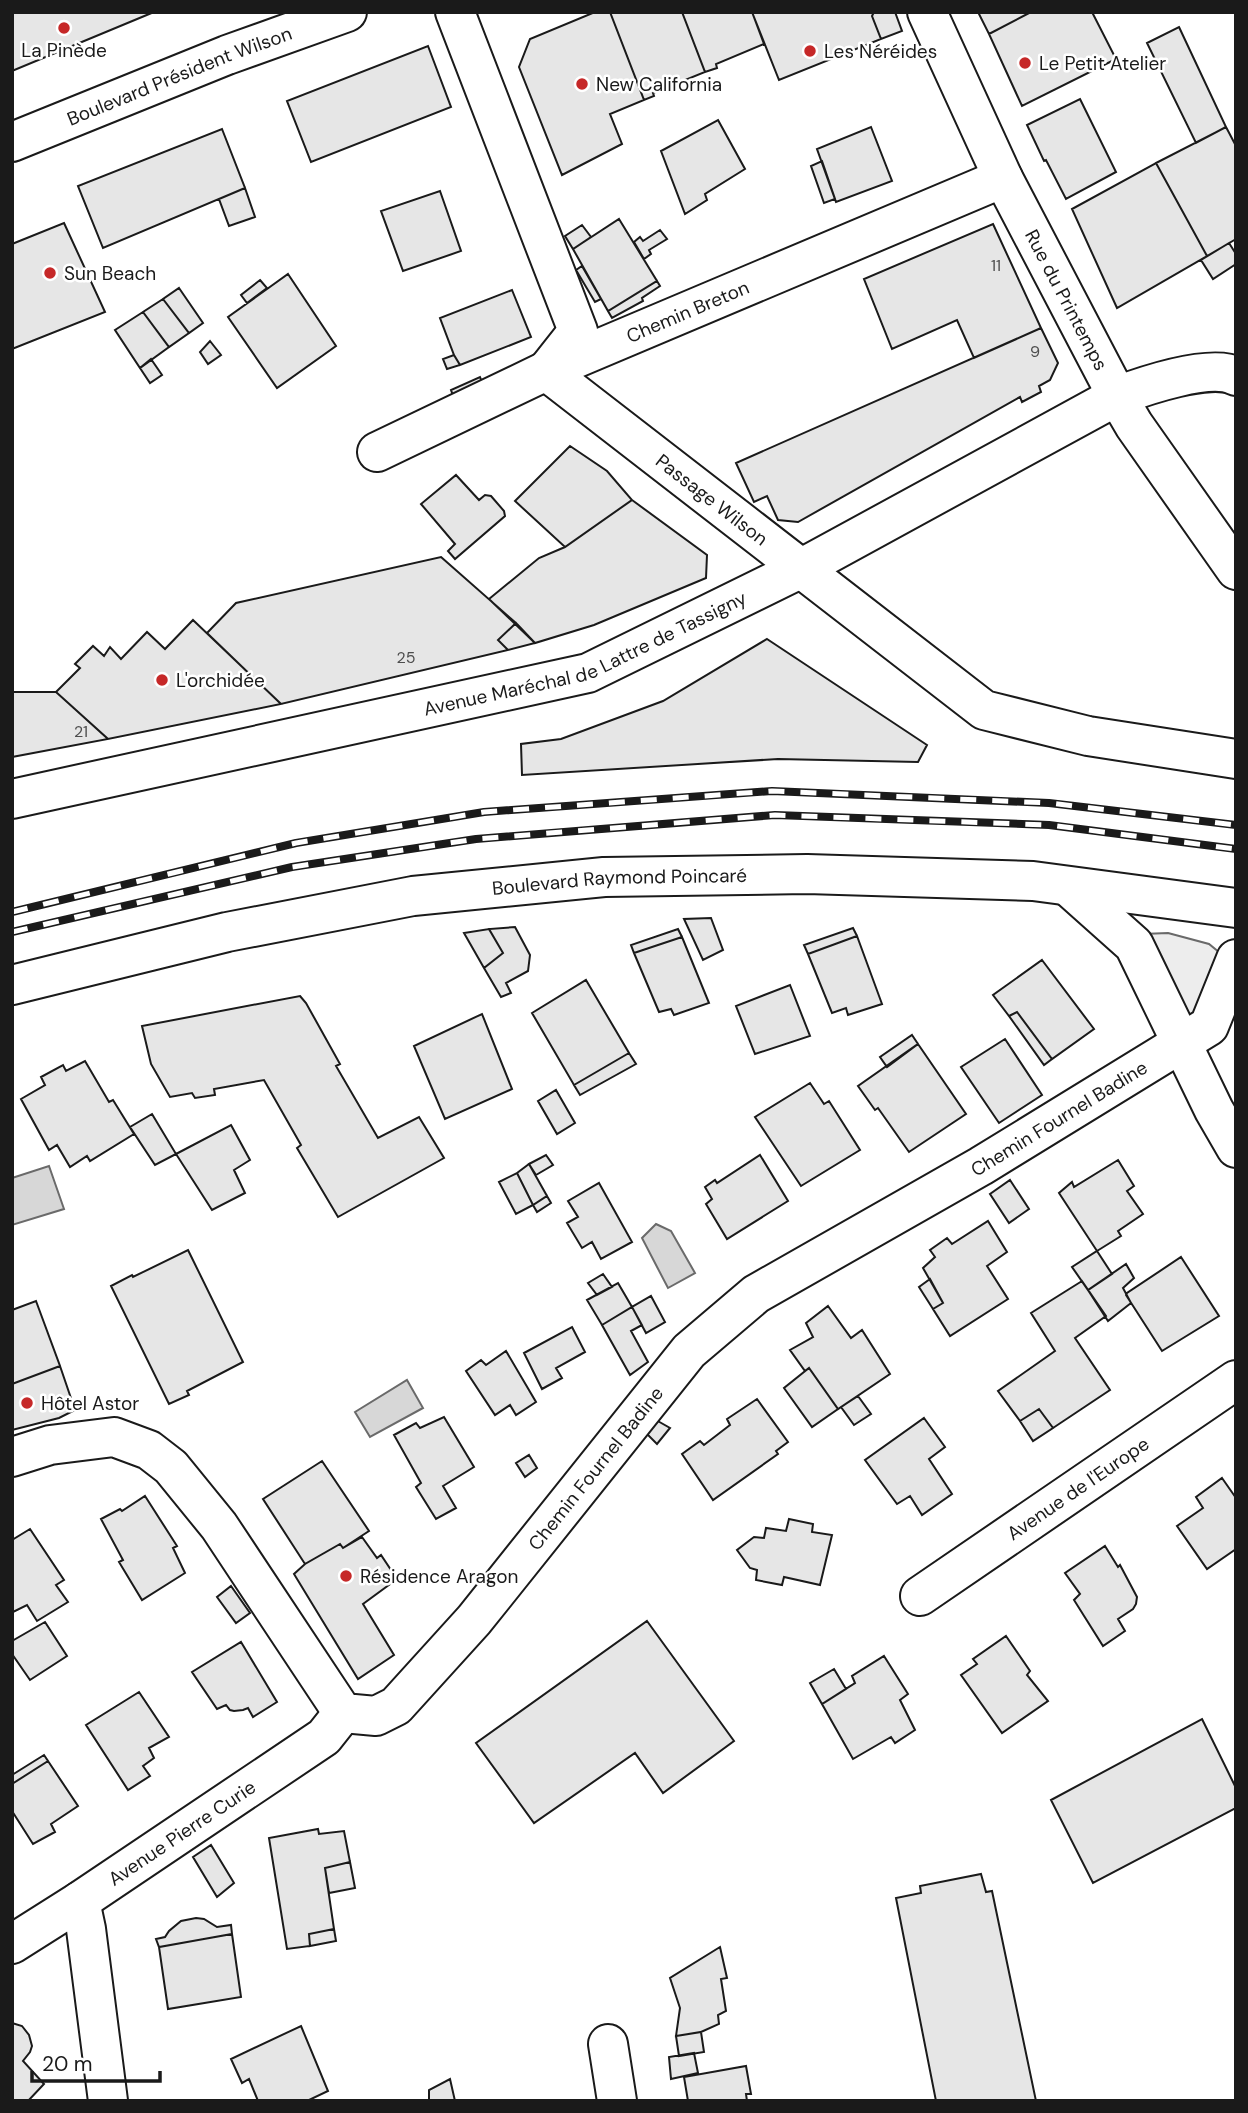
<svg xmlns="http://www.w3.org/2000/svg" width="1248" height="2113" viewBox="0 0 1248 2113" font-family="'DM Sans',sans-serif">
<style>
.built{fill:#ededed;stroke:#6a6a6a;stroke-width:2}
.water{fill:#d7d7d7;stroke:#6a6a6a;stroke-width:2}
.building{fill:#e6e6e6;stroke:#1a1a1a;stroke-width:2}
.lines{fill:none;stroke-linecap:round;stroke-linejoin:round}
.minor-casing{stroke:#1a1a1a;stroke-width:42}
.secondary-casing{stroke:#1a1a1a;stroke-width:42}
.minor{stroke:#fff;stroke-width:38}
.secondary{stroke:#fff;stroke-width:38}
.rail-casing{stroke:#1a1a1a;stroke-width:8}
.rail{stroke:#fff;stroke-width:5;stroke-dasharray:16;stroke-linecap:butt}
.poi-dot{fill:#c62828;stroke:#fff;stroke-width:2.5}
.labels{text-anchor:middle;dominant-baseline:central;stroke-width:5;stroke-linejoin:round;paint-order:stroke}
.number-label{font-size:16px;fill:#4d4d4d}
.poi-label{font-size:19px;fill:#1a1a1a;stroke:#fff;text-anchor:start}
.street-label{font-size:19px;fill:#1a1a1a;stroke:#fff}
</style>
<rect width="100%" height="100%" fill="#fff"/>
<path class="built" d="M1168,933l41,11 16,13 -21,54 -17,4 -44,-81z"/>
<path class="water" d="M49,1166l15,43 -52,16v-47z
M656,1224l15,7 24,42 -27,15 -26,-50z
M407,1380l16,28 -53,29 -15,-25z"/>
<path class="building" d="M12,12h142l-142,59z
M595,12h15l34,88 -34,14 12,30 -60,31 -43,-108 11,-28z
M610,12h72l23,60 -52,21 1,3 -10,4z
M682,12h70l12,32 -48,20 1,4 -12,4z
M752,12h122l-2,4 9,23 -102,41z
M874,12h21l7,19 -21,8 -9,-23z
M978,12h53l-42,22z
M1031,12h61l24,47 -94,47 -33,-72z
M1179,27l47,100 -30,16 -49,-100z
M428,46l23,61 -140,55 -24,-61z
M1080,99l36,73 -50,27 -20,-39 -2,1 -17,-36z
M718,120l27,49 -40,25 2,6 -22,14 -24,-63z
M871,127l21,54 -56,21 -19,-53z
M1226,127l10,19v93l-29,17 -51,-93z
M222,129l23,59 -142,60 -25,-62z
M822,161l13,38 -11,4 -13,-37z
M1156,163l51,93 -90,52 -45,-99z
M245,188l10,29 -26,9 -10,-27z
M440,191l21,60 -58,20 -22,-60z
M619,219l38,62 -49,30 -35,-62z
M64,223l41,89 -93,37v-105z
M993,224l48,104 -67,30 -17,-38 -65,29 -28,-70z
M582,225l9,12 -18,12 -8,-13z
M660,230l7,9 -18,11 2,4 -7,5 -10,-17 6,-5 3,4z
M1229,243l7,11v10l-23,15 -12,-19z
M582,266l19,33 -6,3 -19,-32z
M288,274l48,72 -59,42 -49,-71z
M260,280l7,8 -20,15 -6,-8z
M657,281l3,5 -18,12 1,3 -31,17 -4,-7z
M179,288l24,35 -14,10 -26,-34z
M512,290l19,47 -71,28 -6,-10 -14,-37z
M163,299l26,34 -20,14 -26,-35z
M143,312l26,35 -29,21 -25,-38z
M1041,328l17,35 -8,17 -11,6 2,6 -19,10 -2,-5 -222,125 -20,-2 -11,-24 -13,6 -18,-39z
M210,341l11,14 -13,9 -8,-12z
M454,355l6,10 -13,4 -4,-10z
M151,359l11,16 -12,8 -10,-15z
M480,377l6,15 -30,12 -5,-14z
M570,446l37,25 25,29 -67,47 -50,-46z
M456,475l23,25 6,-5 6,1 13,15 1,5 -50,43 -7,-8 7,-7 -34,-40z
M632,500l75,55 -1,23 -112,47 -59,18 -46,-44 50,-41 26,-11z
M441,557l75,66 -18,17 10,10 -227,54 -74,-71 29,-30z
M193,620l88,84 -173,35 -52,-47 24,-24 -5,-4 18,-18 11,10 6,-9 11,12 26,-27 18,17z
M516,623l19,20 -27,7 -10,-10z
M767,639l160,106 -9,17 -140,-3 -256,16 -1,-31 40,-5 102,-38z
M12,692h44l52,47 -96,18z
M711,918l12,32 -20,10 -19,-41z
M515,927l15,28 -2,16 -22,12 5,10 -10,4 -17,-29 19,-15 -14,-24z
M853,928l4,8 -49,18 -4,-9z
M489,929l14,24 -19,15 -20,-35z
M678,929l4,8 -48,16 -3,-8z
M857,936l25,68 -34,11 -2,-7 -14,5 -24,-59z
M682,937l27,66 -35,12 -3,-6 -12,3 -25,-59z
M1042,960l52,69 -42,30 -35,-47 -8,4 -16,-21z
M586,980l43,73 -55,32 -42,-72z
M790,985l20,51 -55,18 -19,-48z
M300,996l6,7 34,61 -4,2 42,72 41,-21 25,41 -106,59 -41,-69 4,-3 -37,-65 -50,9 1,6 -20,3 -3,-5 -22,4 -19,-33 -9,-38z
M1017,1012l35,47 -8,6 -35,-49z
M482,1014l30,75 -67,30 -31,-73z
M912,1035l6,9 -31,23 -7,-10z
M1005,1039l37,56 -43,28 -38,-56z
M918,1044l48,70 -57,38 -31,-44 -3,2 -17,-24z
M629,1053l7,11 -56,31 -6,-10z
M85,1061l24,41 4,-2 21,34 -44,27 -3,-5 -17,11 -13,-22 -8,5 -28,-51 24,-14 -4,-8 22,-12 3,6z
M810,1083l14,21 5,-3 31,49 -59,36 -46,-69z
M556,1090l19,33 -18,11 -19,-33z
M152,1114l24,40 -21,11 -25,-38z
M231,1125l19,35 -16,10 11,23 -33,17 -36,-56z
M546,1155l7,10 -17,10 -7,-11z
M760,1155l28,46 -61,38 -21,-35 6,-5 -7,-12 10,-7 2,3z
M1118,1160l16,26 -7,5 16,23 -25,17 3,5 -24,15 -38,-58 13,-11 2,5z
M529,1164l18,32 -14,9 -16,-32z
M517,1173l16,32 -17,9 -17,-32z
M1010,1180l19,29 -20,14 -19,-29z
M599,1183l33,59 -31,17 -9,-17 -10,6 -15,-25 11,-6 -10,-16z
M547,1196l4,7 -14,9 -4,-7z
M988,1221l19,31 -20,14 21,33 -58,37 -17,-27 10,-6 -20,-35 12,-11 -5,-7 17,-12 5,6z
M188,1250l55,112 -56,29 2,4 -20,9 -58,-118 21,-11 1,2z
M1097,1251l15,23 -24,16 -16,-23z
M1181,1257l38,59 -57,35 -36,-56 1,-2z
M1126,1264l8,14 -11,10 8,15 -23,18 -20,-31z
M603,1274l9,13 -15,8 -9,-12z
M930,1279l13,24 -10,6 -14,-22z
M1082,1281l24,35 -31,22 35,52 -57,38 -14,-19 -19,12 -22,-30 57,-40 -24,-38z
M618,1283l14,24 -30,18 -15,-25z
M651,1296l14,26 -19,11 -14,-26z
M36,1301l24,65 -48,18v-74z
M828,1306l23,32 11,-8 28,44 -52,35 -29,-41 -4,3 -15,-21 23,-13 -7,-14z
M632,1307l10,18 -11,6 17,31 -18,13 -28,-50z
M572,1327l13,25 -29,16 6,10 -20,11 -18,-36z
M506,1351l30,51 -20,13 -6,-10 -15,10 -29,-44 15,-11 5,5z
M60,1366l15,44 -16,8 -47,12v-46z
M809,1368l29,41 -26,18 -28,-39z
M858,1396l13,18 -17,11 -13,-18z
M757,1399l31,43 -12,9 2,3 -65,46 -31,-46 18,-13 4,4 26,-20 -3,-6z
M1039,1409l14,19 -20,13 -13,-20z
M444,1417l30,50 -31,19 13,22 -20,11 -20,-32 5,-4 -27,-48 22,-12 4,5z
M924,1418l21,29 -16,12 23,35 -30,21 -12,-19 -13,8 -32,-44z
M656,1420l14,8 -13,16 -11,-11z
M529,1455l8,13 -12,9 -9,-14z
M322,1461l47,70 -26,17 -3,-4 -35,20 -42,-65z
M1222,1478l14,20v51l-29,20 -30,-43 26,-18 -7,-11z
M145,1496l32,50 -4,2 12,25 -43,27 -23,-38 4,-2 -22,-41 19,-10 2,2z
M789,1519l24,5 -1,8 20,3 -12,50 -36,-8 -2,8 -26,-5 1,-10 -7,-2 -13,-18 17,-13 10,1 2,-10 20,3z
M30,1529l34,51 -8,5 12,17 -31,19 -10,-16 -14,7 -1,-1v-71z
M362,1537l15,21 4,-3 16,24 -34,25 31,51 -36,24 -64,-105 11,-10 35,-20 3,4z
M1105,1546l13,21 2,-2 17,32 -1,7 -3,5 -15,10 7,12 -22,15 -29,-46 6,-6 -15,-21z
M231,1586l19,27 -14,10 -19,-26z
M647,1621l87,120 -71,52 -28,-40 -101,70 -58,-80z
M45,1622l22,34 -37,24 -18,-26v-13z
M1006,1636l24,35 -3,4 21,26 -46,32 -41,-58 16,-11 -4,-5z
M241,1642l36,60 -24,15 -5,-9 -5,2 -9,1 -4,-1 -4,-5 -9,4 -25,-37z
M884,1656l24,38 -8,6 15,30 -20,13 -4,-6 -38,22 -31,-55 33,-21 -3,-7z
M834,1669l12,20 -24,15 -12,-21z
M139,1692l30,45 -20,11 5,10 -11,8 7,10 -22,14 -42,-65z
M1202,1719l34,69v20l-143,75 -42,-83z
M44,1755l4,6 -36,23v-9z
M48,1761l30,45 -27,18 4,8 -22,12 -21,-33v-27z
M318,1829l1,5 25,-3 6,31 -25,6 9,61 -25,5 1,12 -23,3 -18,-111z
M211,1845l23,38 -17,14 -24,-40z
M350,1862l5,26 -26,5 -4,-25z
M981,1874l5,18 6,-1 44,210h-100l-40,-203 25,-5 -1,-7z
M196,1918l8,1 13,8 14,-2 1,9 -73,13 -3,-8 9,-2 4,-6 12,-10z
M334,1929l2,12 -26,5 -1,-12z
M232,1934l9,63 -73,12 -9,-62z
M720,1947l7,31 -6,1 5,32 -8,4 1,9 -18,8 -25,4 4,-28 -10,-30z
M12,2023l10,3 7,9 3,11 -2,6 -7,9 21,23 -16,17h-16z
M301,2026l27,65 -21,10h-49l-9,-22 -7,4 -11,-24z
M701,2032l3,20 -25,4 -3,-20z
M694,2053l4,20 -27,6 -2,-22z
M746,2066l5,28h-5l1,7h-59l-4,-24z
M450,2079l5,22h-26v-11z"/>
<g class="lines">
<g class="minor-casing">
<g id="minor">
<path d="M455,12l123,319 -30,38"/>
<path id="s1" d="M927,12l76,166 114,218 17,29 102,145"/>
<path id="s2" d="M546,371l438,339 104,26 148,23"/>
<path id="s3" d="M377,452l169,-81 457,-193"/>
<path id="s4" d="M12,799l576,-126 214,-105 315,-172c27,-10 93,-33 119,-20"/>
<path d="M1069,887l65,58 80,165 22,38"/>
<path id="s5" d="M12,1457l38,-12 64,-8 35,13 22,17 48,59 124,187 33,3 20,-10 78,-86 215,-269 67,-57 225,-128 228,-140 27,-67"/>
<path id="s6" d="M920,1596l316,-216"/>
<path d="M80,1901l6,28 22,172"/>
<path id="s7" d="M12,1944l68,-43 244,-164 19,-24"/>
<path d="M608,2044l9,57"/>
</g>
</g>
<g class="secondary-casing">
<g id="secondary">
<path id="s8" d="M12,142l215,-87 120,-43"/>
<path id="s9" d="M12,985l215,-53 186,-36 191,-19 203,-3 226,7 203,27"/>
</g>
</g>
<use href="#minor" class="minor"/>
<use href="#secondary" class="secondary"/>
<g class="rail-casing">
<path id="rail" d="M12,912l284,-69 188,-31 288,-21 277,12 187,22
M12,932l280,-65 184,-28 299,-24 274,10 187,24"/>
</g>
<use href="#rail" class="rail"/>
</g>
<g class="poi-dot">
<circle cx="64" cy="28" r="7"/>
<circle cx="810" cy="51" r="7"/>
<circle cx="1025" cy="63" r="7"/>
<circle cx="582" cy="84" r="7"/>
<circle cx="50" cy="273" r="7"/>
<circle cx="162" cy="680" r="7"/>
<circle cx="27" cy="1403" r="7"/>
<circle cx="346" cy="1576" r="7"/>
</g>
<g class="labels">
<g class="number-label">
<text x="996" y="265">11</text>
<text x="1035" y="351">9</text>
<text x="406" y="657">25</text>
<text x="81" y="731">21</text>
</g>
<g class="poi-label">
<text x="64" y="50" text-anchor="middle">La Pinède</text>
<text x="824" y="51">Les Néréides</text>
<text x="1039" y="63">Le Petit Atelier</text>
<text x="596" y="84">New California</text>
<text x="64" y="273">Sun Beach</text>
<text x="176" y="680">L'orchidée</text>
<text x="41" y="1403">Hôtel Astor</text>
<text x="360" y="1576">Résidence Aragon</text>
</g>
<g class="street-label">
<text stroke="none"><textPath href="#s8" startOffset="180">Boulevard Président Wilson</textPath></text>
<text stroke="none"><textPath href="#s1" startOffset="320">Rue du Printemps</textPath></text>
<text stroke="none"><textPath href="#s3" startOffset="341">Chemin Breton</textPath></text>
<text stroke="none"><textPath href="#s2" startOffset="210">Passage Wilson</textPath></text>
<text stroke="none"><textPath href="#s4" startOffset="593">Avenue Maréchal de Lattre de Tassigny</textPath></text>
<text stroke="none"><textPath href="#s9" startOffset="618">Boulevard Raymond Poincaré</textPath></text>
<text stroke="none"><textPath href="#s5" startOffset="1424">Chemin Fournel Badine</textPath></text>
<text stroke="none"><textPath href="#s5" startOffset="836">Chemin Fournel Badine</textPath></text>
<text stroke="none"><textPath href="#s6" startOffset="191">Avenue de l'Europe</textPath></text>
<text stroke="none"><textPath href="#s7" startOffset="203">Avenue Pierre Curie</textPath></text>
</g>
</g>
<rect width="1248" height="2113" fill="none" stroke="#1a1a1a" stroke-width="28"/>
<path d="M32 2071v10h128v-10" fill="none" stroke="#1a1a1a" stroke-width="3.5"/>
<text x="42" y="2071" font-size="21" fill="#1a1a1a" stroke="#ffffff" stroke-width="5" paint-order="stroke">20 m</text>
</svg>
